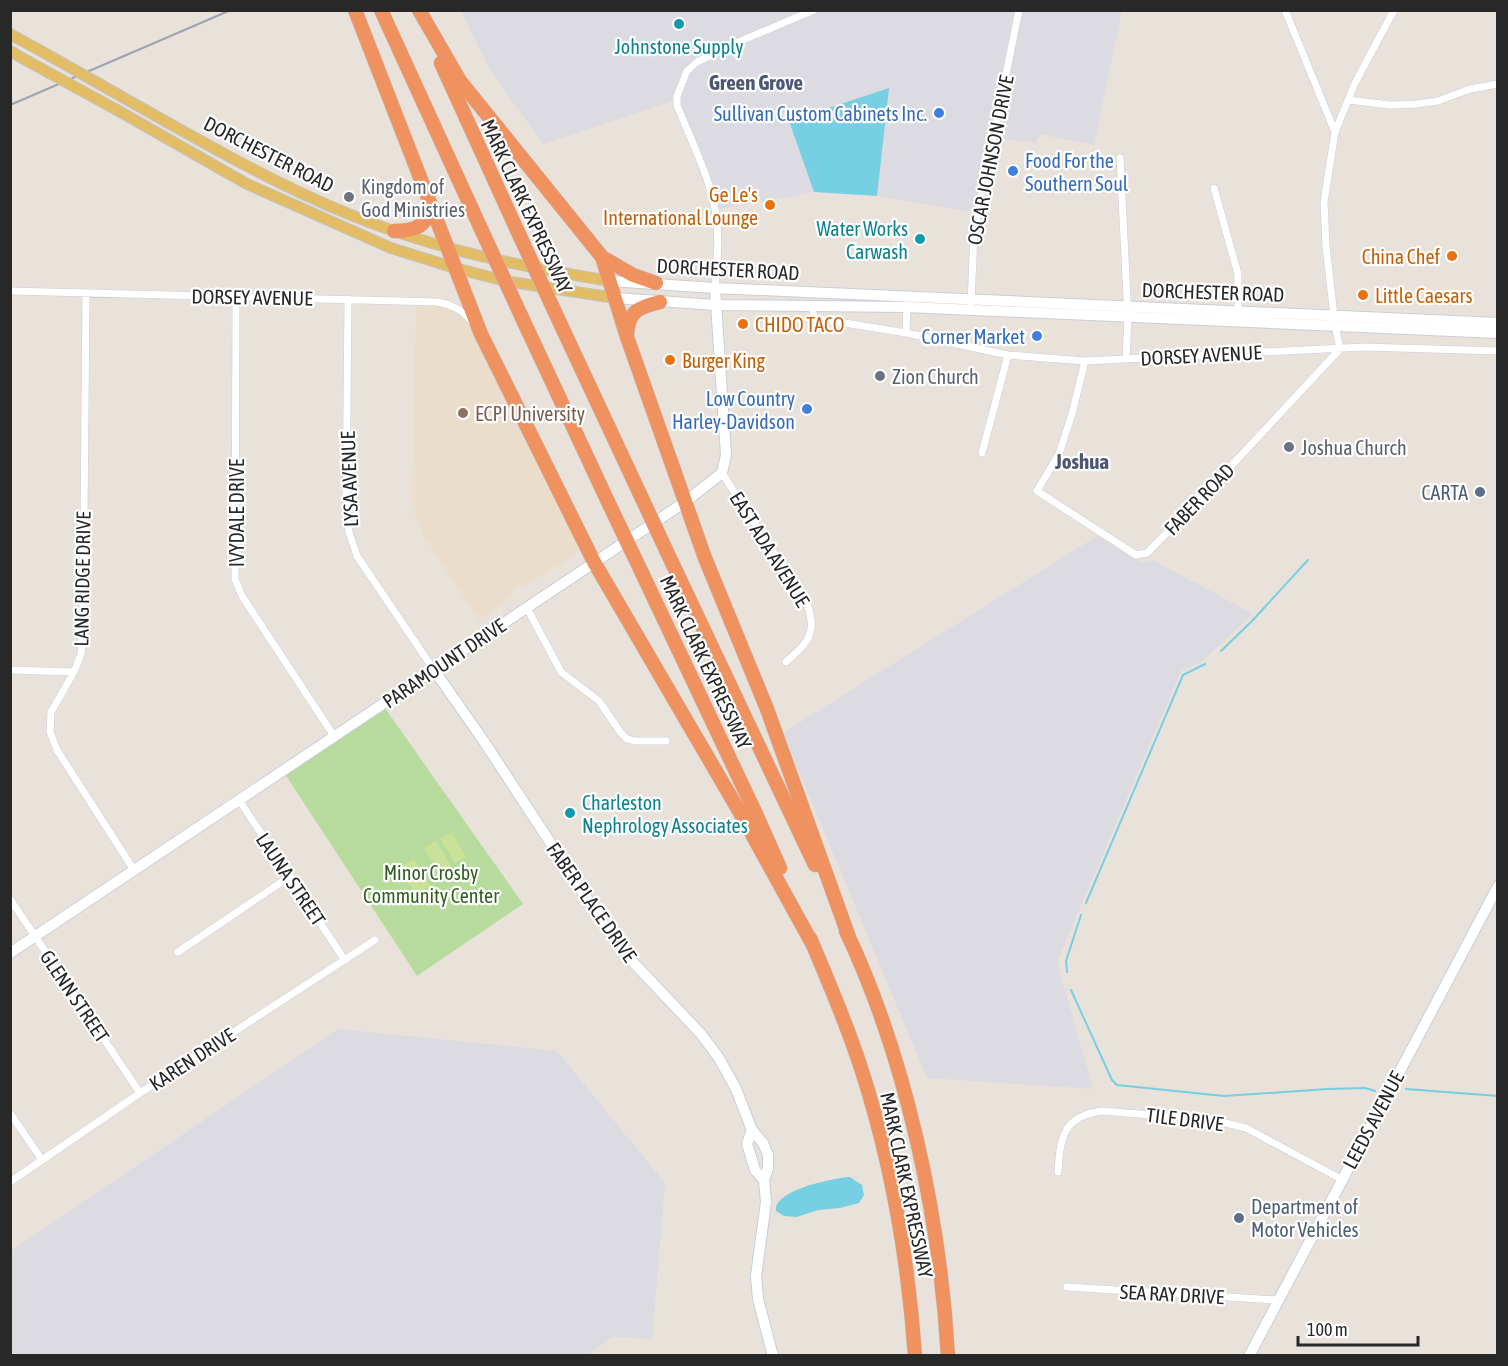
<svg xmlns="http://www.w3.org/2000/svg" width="1508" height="1366" viewBox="0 0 1508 1366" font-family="'Asap Condensed',sans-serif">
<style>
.industrial{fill:#dcdbe2}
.education{fill:#eaddcb}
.green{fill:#b7db9c}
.pitch{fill:#c9e298}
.water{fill:#76cfe3}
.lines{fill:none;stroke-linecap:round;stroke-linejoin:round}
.stream{stroke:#76cfe3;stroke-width:2}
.street-casing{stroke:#c9ced9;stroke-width:8}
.secondary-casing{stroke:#c9ced9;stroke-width:12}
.primary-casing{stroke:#c3c3c3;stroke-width:12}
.highway-casing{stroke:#c3c3c3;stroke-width:15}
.street{stroke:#fff;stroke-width:7}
.secondary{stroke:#fff;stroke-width:10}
.primary{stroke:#e3bc66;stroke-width:10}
.highway{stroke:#ef9260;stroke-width:14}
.rail{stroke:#9ea3b1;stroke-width:2}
.primary-bridge-casing{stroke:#c3c3c3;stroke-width:12;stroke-linecap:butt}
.highway-bridge-casing{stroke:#c3c3c3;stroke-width:15;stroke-linecap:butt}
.primary-bridge{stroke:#e3bc66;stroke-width:10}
.highway-bridge{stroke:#ef9260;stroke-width:14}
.culture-dot{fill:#0f9aa8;stroke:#fff;stroke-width:2}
.shop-dot{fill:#3f7fe0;stroke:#fff;stroke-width:2}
.worship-dot{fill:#6b7280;stroke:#fff;stroke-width:2}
.food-dot{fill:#e8710a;stroke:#fff;stroke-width:2}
.education-dot{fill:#8d6e63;stroke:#fff;stroke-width:2}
.service-dot{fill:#5c6f8a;stroke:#fff;stroke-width:2}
.labels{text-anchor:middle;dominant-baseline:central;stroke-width:4.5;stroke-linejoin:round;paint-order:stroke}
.culture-label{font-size:20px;fill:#0d838f;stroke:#fff}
.shop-label{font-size:20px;fill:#366cbe;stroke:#fff;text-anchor:end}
.street-label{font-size:20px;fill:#282828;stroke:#fff}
.worship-label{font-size:20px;fill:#5b616d;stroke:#fff;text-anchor:start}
.food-label{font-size:20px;fill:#c56008;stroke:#fff;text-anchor:start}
.education-label{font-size:20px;fill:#785e54;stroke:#fff;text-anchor:start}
.service-label{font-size:20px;fill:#4e5e75;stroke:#fff;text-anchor:end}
.park-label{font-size:20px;fill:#325e20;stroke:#fff}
.neighbourhood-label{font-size:21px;font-weight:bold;fill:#4d5774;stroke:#fff}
</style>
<rect width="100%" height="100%" fill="#e9e2db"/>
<path class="industrial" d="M461,11h661l-28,134 -55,-11 -3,9 -42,-6 -16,76 -101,-17 12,-107 -100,32 25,71 -99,18 -39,-110 -133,44 -53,-74z
M1097,536l45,26 11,-2 100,54 -52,48 -20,9 -124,291 36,127 -166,-11 -144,-345z
M338,1029l219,22 108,132 -13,156 -39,-2 -27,19 -575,-1v-104z"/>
<path class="education" d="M416,302h21l26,10 114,230 1,8 -7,8 -47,28h-8l-11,17 -26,17 -54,-82 -9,-20 -4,-13z"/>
<path class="green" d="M382,704l141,200 -106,72 -134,-205z"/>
<path class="pitch" d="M452,832l14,25 -11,6 -15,-24z
M436,841l15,25 -12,7 -15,-25z
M414,859l16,27 -14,8 -16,-27z"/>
<path class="water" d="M889,88l-12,108 -63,-4 -25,-71z
M850,1177l12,8 2,10 -5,8 -19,5 -22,2 -21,7 -13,-1 -8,-5c-3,-21 58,-33 74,-34z"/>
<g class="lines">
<path class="stream" d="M1221,651l31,-30 56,-61
M1086,903l97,-228 22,-11
M1067,972l-1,-11 15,-46
M1071,990l41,90 5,5 107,11 104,-7 37,-1 10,3
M1406,1089l92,7"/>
<g class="street-casing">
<path id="street" d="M1285,10l50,122
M1348,100l42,5 27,-1 21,-3 32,-12 28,-5
M1120,158l8,159 -2,42
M1214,188l24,86v39
M715,288c2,-26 5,-53 0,-79 -7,-36 -25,-71 -38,-104v-9l10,-25 10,-9 39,-19 78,-33
M10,291l427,11c16,3 24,7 35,20
M86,293l-3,343 -2,18 -7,18 -23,40 -1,20 7,18 77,120
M236,296l-1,283 7,17 92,140
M348,299l-2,212 3,21 8,24 77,114
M971,303l3,-70 45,-223
M812,305l2,13 92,15
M907,305l-1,28 102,22 77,6 279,-14 134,4
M1340,349l-5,-24 -9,-79 -2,-44 11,-70 20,-49 39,-73
M1085,361l-13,53 -13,40 -22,37 99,64 11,-2 59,-60 134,-144
M982,453l26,-98
M722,473l85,131c11,30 1,38 -21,58
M527,608l34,64 38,29 22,32 6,6 8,2h31
M10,670l64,2
M239,800l105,159
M10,899l130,194
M178,952l111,-75
M10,1113l32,47
M1058,1172c2,-34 5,-56 44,-61l111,9 33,8 95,51
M10,1182l130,-89 235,-153
M1067,1287l210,13"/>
</g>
<g class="secondary-casing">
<path id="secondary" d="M610,281l105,7 783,35
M615,298l101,7 191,2 591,26
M434,670l49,70 122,186 26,34 70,74 18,24 17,31 16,41 11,13 5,12v13l-4,12 2,22 -10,74 2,23 15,57
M10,953l675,-451 37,-29 4,-18 -11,-167
M752,1130l-5,14 8,26 9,10
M1249,1356l249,-470"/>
</g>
<g class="primary-casing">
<path id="primary" d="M10,34l40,22
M10,51l21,12
M133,103c71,40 142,81 218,112 83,34 171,52 259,66
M117,110l130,74 144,64 64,20 50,13 110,17"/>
</g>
<g class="highway-casing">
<path id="highway" d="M355,10l126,324 113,228 148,254 71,129
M381,10l101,221
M419,10l41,71 142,176 25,80 78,221 62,151 83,231
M441,63l76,167
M394,231c21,0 35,-4 36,-29
M602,257l31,18 23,8
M524,322l86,184
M560,323l79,169
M627,335c1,-24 12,-28 33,-33
M667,552l148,313
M642,573l114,241 24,54
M846,931c60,127 94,285 102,425
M810,938c18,42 36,84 50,127 31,94 48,192 55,291"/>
</g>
<use href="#street" class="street"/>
<use href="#secondary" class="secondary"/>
<use href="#primary" class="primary"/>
<use href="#highway" class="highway"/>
<path class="rail" d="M10,105l221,-95"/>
<g class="primary-bridge-casing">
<path id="primary-bridge" d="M50,56l83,47
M31,63l86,47"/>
</g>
<g class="highway-bridge-casing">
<path id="highway-bridge" d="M517,230l43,93
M482,231l42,91
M639,492l28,60
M610,506l32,67"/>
</g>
<use href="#primary-bridge" class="primary-bridge"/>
<use href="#highway-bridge" class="highway-bridge"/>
</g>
<g class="culture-dot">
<circle cx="679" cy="24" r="6"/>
<circle cx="920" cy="239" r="6"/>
<circle cx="570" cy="813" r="6"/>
</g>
<g class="shop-dot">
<circle cx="939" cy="113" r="6"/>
<circle cx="1013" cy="171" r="6"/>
<circle cx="1037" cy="336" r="6"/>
<circle cx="807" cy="409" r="6"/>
</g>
<g class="worship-dot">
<circle cx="349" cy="197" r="6"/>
<circle cx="880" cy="376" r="6"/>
<circle cx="1289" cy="447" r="6"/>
</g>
<g class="food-dot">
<circle cx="770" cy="205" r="6"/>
<circle cx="1452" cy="256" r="6"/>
<circle cx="1363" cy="295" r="6"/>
<circle cx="743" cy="324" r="6"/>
<circle cx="670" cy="360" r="6"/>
</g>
<circle class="education-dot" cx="463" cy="413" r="6"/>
<g class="service-dot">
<circle cx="1480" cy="492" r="6"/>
<circle cx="1239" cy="1218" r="6"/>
</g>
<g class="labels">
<g class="culture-label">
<text x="679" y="46">Johnstone Supply</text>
<text x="908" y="228" text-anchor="end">Water Works<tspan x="908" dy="23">Carwash</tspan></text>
<text x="582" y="802" text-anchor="start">Charleston<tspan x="582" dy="23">Nephrology Associates</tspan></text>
</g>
<g class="shop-label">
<text x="927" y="113">Sullivan Custom Cabinets Inc.</text>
<text x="1025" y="160" text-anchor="start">Food For the<tspan x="1025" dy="23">Southern Soul</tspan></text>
<text x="1025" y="336">Corner Market</text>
<text x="795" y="398">Low Country<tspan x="795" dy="23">Harley-Davidson</tspan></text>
</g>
<g class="street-label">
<text transform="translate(269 154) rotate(27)">DORCHESTER ROAD</text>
<text transform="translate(990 160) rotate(-79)">OSCAR JOHNSON DRIVE</text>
<text transform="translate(527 206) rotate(65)">MARK CLARK EXPRESSWAY</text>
<text transform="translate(728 269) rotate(3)">DORCHESTER ROAD</text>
<text transform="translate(1213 292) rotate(2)">DORCHESTER ROAD</text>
<text transform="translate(252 297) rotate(1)">DORSEY AVENUE</text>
<text transform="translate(1201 355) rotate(-3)">DORSEY AVENUE</text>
<text transform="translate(349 479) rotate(-92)">LYSA AVENUE</text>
<text transform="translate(1199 499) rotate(-46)">FABER ROAD</text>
<text transform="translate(236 513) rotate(-90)">IVYDALE DRIVE</text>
<text transform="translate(770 549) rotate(58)">EAST ADA AVENUE</text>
<text transform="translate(82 579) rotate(-89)">LANG RIDGE DRIVE</text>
<text transform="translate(706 662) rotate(65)">MARK CLARK EXPRESSWAY</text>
<text transform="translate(444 663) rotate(-34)">PARAMOUNT DRIVE</text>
<text transform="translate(291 879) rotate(56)">LAUNA STREET</text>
<text transform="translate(592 902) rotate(55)">FABER PLACE DRIVE</text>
<text transform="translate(75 996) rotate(56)">GLENN STREET</text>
<text transform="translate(192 1059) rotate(-33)">KAREN DRIVE</text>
<text transform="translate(1185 1119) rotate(7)">TILE DRIVE</text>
<text transform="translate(1373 1120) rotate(-62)">LEEDS AVENUE</text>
<text transform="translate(907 1185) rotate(78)">MARK CLARK EXPRESSWAY</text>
<text transform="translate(1172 1294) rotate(3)">SEA RAY DRIVE</text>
</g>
<g class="worship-label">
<text x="361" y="186">Kingdom of<tspan x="361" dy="23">God Ministries</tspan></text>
<text x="892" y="376">Zion Church</text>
<text x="1301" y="447">Joshua Church</text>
</g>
<g class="food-label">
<text x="758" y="194" text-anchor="end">Ge Le's<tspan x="758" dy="23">International Lounge</tspan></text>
<text x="1440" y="256" text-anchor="end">China Chef</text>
<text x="1375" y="295">Little Caesars</text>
<text x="755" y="324">CHIDO TACO</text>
<text x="682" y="360">Burger King</text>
</g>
<g class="education-label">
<text x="475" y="413">ECPI University</text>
</g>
<g class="service-label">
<text x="1468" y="492">CARTA</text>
<text x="1251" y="1206" text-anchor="start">Department of<tspan x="1251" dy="23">Motor Vehicles</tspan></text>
</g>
<g class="park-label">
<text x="431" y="872">Minor Crosby<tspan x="431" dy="23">Community Center</tspan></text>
</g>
<g class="neighbourhood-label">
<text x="756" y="82">Green Grove</text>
<text x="1082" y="461">Joshua</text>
</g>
</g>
<rect width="1508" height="1366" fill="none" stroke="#282828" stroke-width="24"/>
<path d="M1298 1336v9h120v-9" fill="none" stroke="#282828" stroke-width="3"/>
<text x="1307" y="1336" font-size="18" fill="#282828" stroke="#ffffff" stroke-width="4.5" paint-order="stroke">100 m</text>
</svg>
